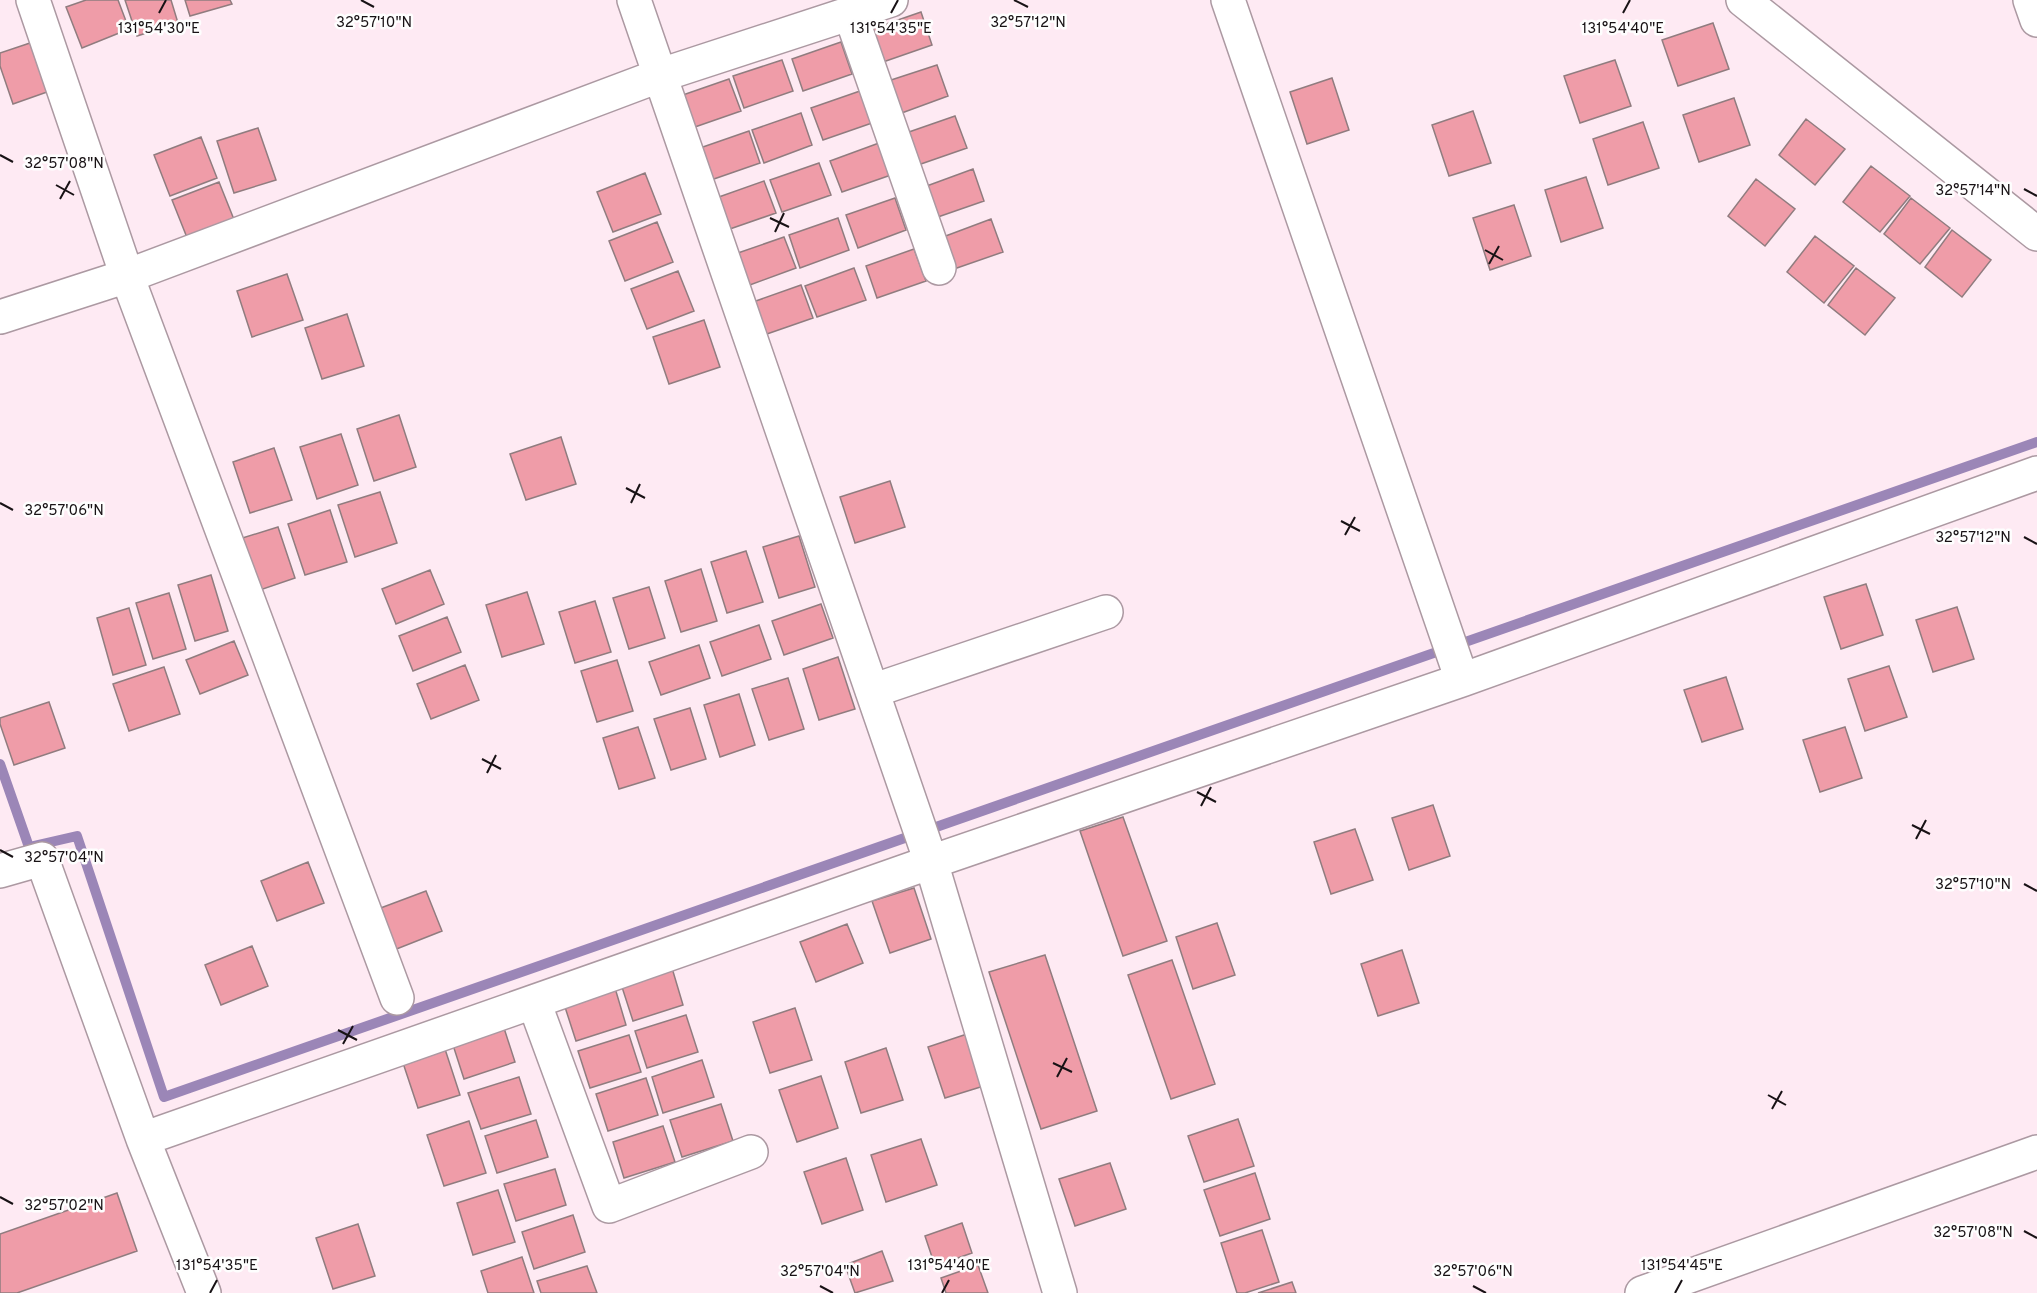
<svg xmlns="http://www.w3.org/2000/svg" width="2037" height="1293" viewBox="0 0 2037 1293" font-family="Overpass,sans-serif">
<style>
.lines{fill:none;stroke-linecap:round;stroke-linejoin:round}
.stream{stroke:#9b86b7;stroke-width:10}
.building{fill:#ef9ca8;stroke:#907c7f;stroke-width:1.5}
.minor-casing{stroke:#ac99a2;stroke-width:36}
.minor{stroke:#fff;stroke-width:33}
.ticks{fill:none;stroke:#181215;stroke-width:2}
.ticks-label{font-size:15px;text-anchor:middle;fill:#181215;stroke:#fefefe;stroke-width:5;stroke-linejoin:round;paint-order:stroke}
</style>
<rect width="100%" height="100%" fill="#feeaf3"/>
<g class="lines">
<path class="stream" d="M0,764l29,83 48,-11 87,261 1873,-655"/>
</g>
<path class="building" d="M86,0h32l11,29 -47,19 -16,-41z
M125,0h46l7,23 -41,13z
M185,0h45l2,4 -42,12z
M921,12l11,33 -49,17 -11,-33z
M1713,23l16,46 -51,17 -16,-46z
M841,42l11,32 -49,17 -11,-32z
M30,43l17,49 -34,12 -13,-38v-13z
M782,60l11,31 -49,17 -11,-32z
M1615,60l16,46 -51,17 -16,-47z
M937,65l11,31 -49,18 -11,-33z
M1332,78l17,52 -42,14 -17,-52z
M729,79l12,32 -49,17 -12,-32z
M860,91l12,32 -49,17 -12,-32z
M1734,98l16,47 -51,17 -16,-47z
M1473,111l18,52 -42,13 -17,-51z
M801,113l11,32 -48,18 -12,-33z
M955,116l12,32 -49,17 -12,-32z
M1806,119l39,30 -30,36 -36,-30z
M1643,122l16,46 -51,17 -15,-46z
M258,128l18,52 -42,13 -17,-52z
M749,131l11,32 -49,17 -11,-32z
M201,137l16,41 -47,18 -16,-41z
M879,143l12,32 -49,17 -12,-31z
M819,163l12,32 -49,17 -12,-32z
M1871,166l39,30 -30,36 -37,-30z
M973,169l11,32 -49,17 -11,-31z
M645,173l16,41 -48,18 -16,-40z
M1586,177l17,51 -42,14 -16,-52z
M1756,179l39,30 -30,37 -37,-30z
M764,181l12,32 -49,17 -11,-32z
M219,182l16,40 -47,18 -16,-40z
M895,198l11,32 -48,18 -12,-33z
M1911,198l39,30 -30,36 -36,-30z
M1514,205l17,51 -41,14 -17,-52z
M838,218l11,32 -49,18 -11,-33z
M991,219l12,33 -49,17 -11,-32z
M657,222l16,40 -48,19 -16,-40z
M1952,230l39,30 -29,37 -37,-30z
M1815,236l39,30 -30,37 -37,-31z
M784,237l12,31 -49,18 -12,-32z
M914,249l12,32 -49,17 -11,-32z
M854,268l12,32 -49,17 -12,-31z
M1856,268l39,30 -30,37 -37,-30z
M678,271l16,40 -47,18 -16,-40z
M287,274l16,46 -51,17 -15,-46z
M801,285l12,33 -49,17 -11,-33z
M347,314l17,52 -42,13 -17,-51z
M704,320l16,47 -51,17 -16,-47z
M399,415l17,52 -42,14 -17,-52z
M341,434l17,51 -41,14 -17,-52z
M561,437l15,47 -50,16 -16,-46z
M274,448l18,52 -42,13 -17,-51z
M890,481l15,46 -50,16 -15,-46z
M380,492l17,51 -42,14 -17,-52z
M330,510l17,52 -42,13 -17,-51z
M278,527l17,51 -41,14 -18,-52z
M799,536l16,51 -36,11 -16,-51z
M746,551l17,51 -36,11 -16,-51z
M701,569l16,52 -36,11 -16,-51z
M430,570l14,34 -48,20 -14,-35z
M211,575l17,56 -33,10 -17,-56z
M1866,584l17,51 -42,14 -17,-52z
M649,587l16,51 -36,11 -16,-51z
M527,592l17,52 -42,13 -16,-52z
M169,593l17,56 -33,10 -17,-56z
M595,601l16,51 -36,11 -16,-51z
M821,604l12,34 -49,17 -12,-34z
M1957,607l17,52 -41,13 -17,-52z
M129,608l17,57 -33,10 -16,-57z
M447,617l14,35 -48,19 -14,-35z
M759,625l12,34 -49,17 -12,-34z
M234,641l14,34 -48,19 -14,-34z
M699,645l11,33 -49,17 -12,-33z
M838,657l17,52 -36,11 -16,-51z
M617,660l16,51 -36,11 -16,-51z
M465,665l14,35 -48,19 -14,-35z
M1889,666l18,51 -42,14 -17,-52z
M164,667l16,47 -51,17 -16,-47z
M1726,677l17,52 -41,13 -18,-52z
M788,678l16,51 -35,11 -17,-51z
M739,694l16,51 -35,12 -16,-52z
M49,702l16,46 -51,17 -14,-41v-6z
M690,708l16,51 -35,11 -17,-51z
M638,727l17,51 -36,11 -16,-51z
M1845,727l17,51 -42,14 -17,-52z
M1433,805l17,51 -41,14 -17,-52z
M1123,817l44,124 -44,15 -43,-125z
M1355,829l18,51 -42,14 -17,-52z
M308,862l16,41 -47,18 -16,-40z
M914,888l17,51 -41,14 -18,-52z
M426,891l16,40 -48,19 -16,-41z
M1217,923l18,52 -42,14 -17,-52z
M847,924l16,39 -47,19 -16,-40z
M252,946l16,40 -47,19 -16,-40z
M1402,950l17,53 -41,13 -17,-52z
M1045,955l52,156 -56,18 -52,-157z
M1172,960l43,124 -44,15 -43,-124z
M672,968l11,37 -50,16 -12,-37z
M615,988l11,37 -50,16 -12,-37z
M795,1008l17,52 -42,13 -17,-51z
M686,1015l12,37 -51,16 -12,-37z
M503,1025l12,37 -51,17 -12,-37z
M970,1033l17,52 -42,13 -17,-51z
M629,1035l12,37 -51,16 -12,-37z
M443,1043l17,52 -42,13 -17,-51z
M886,1048l17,52 -42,13 -16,-51z
M702,1060l12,37 -51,16 -11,-36z
M821,1076l17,52 -41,14 -18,-52z
M519,1077l12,37 -50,15 -13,-36z
M646,1078l12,37 -50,16 -12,-37z
M721,1104l12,37 -51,16 -12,-37z
M1238,1119l16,47 -50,16 -16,-46z
M536,1120l12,37 -51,16 -12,-37z
M469,1121l17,52 -42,13 -17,-51z
M663,1126l12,36 -51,16 -11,-36z
M921,1139l16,46 -51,17 -15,-47z
M846,1158l17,52 -41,14 -18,-52z
M1110,1163l16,46 -51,17 -16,-47z
M555,1169l11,36 -50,16 -12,-37z
M1255,1173l15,46 -50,17 -16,-46z
M498,1190l17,52 -42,13 -16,-52z
M117,1193l20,58 -120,42h-17v-59z
M573,1215l12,37 -51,17 -12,-37z
M962,1223l10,30 -37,13 -10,-30z
M358,1224l17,52 -42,13 -17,-51z
M1262,1230l17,52 -34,11h-8l-16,-50z
M882,1251l11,30 -38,12 -10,-28z
M522,1257l12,36h-46l-7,-22z
M978,1265l10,28h-42l-5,-15z
M587,1266l10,27h-56l-4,-12z
M1292,1282l4,11h-38z"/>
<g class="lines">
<g class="minor-casing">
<path id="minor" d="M33,0l94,276 270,722
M634,0l297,862 129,431
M1228,0l234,680
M1743,0l294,234
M2030,0l7,20
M850,13l89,255
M0,317l127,-41 534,-201 230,-75
M872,691l234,-79
M0,871l42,-12 101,280 61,154
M534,1002l75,204 142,-54
M143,1139l788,-277 531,-182 575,-207
M1642,1293l395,-141"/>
</g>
<use href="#minor" class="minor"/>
</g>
<path class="ticks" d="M361,0l13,7M1014,0l14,7M159,13l7,-13M891,13l7,-13M1623,13l7,-13M0,155l13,7M56,185l18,10M2024,189l13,7M60,199l10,-18M770,218l19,9M775,232l9,-19M1485,250l18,10M1489,264l10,-18M626,488l19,10M0,503l13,7M631,503l9,-19M1341,521l19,10M1345,535l10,-18M2024,537l13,7M482,759l19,10M487,773l9,-18M1197,792l19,10M1201,806l10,-19M1912,825l18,9M1916,839l10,-19M0,850l13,7M2024,884l13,7M338,1030l19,10M343,1044l10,-18M1053,1063l19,9M1057,1077l10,-19M1768,1095l18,10M1772,1109l10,-18M0,1197l13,7M2024,1231l13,7M820,1286l13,7M1473,1286l13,7M210,1293l7,-13M942,1293l7,-13M1675,1293l7,-13"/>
<g class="ticks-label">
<text x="1028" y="27">32°57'12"N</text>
<text x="374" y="27">32°57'10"N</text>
<text x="159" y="33">131°54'30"E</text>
<text x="891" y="33">131°54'35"E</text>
<text x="1623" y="33">131°54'40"E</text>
<text x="64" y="168">32°57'08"N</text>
<text x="1973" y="195">32°57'14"N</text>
<text x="64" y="515">32°57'06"N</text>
<text x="1973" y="542">32°57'12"N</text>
<text x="64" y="862">32°57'04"N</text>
<text x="1973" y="889">32°57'10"N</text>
<text x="64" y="1210">32°57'02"N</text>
<text x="1973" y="1237">32°57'08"N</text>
<text x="217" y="1270">131°54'35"E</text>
<text x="949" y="1270">131°54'40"E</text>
<text x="1682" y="1270">131°54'45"E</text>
<text x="820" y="1276">32°57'04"N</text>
<text x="1473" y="1276">32°57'06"N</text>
</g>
</svg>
